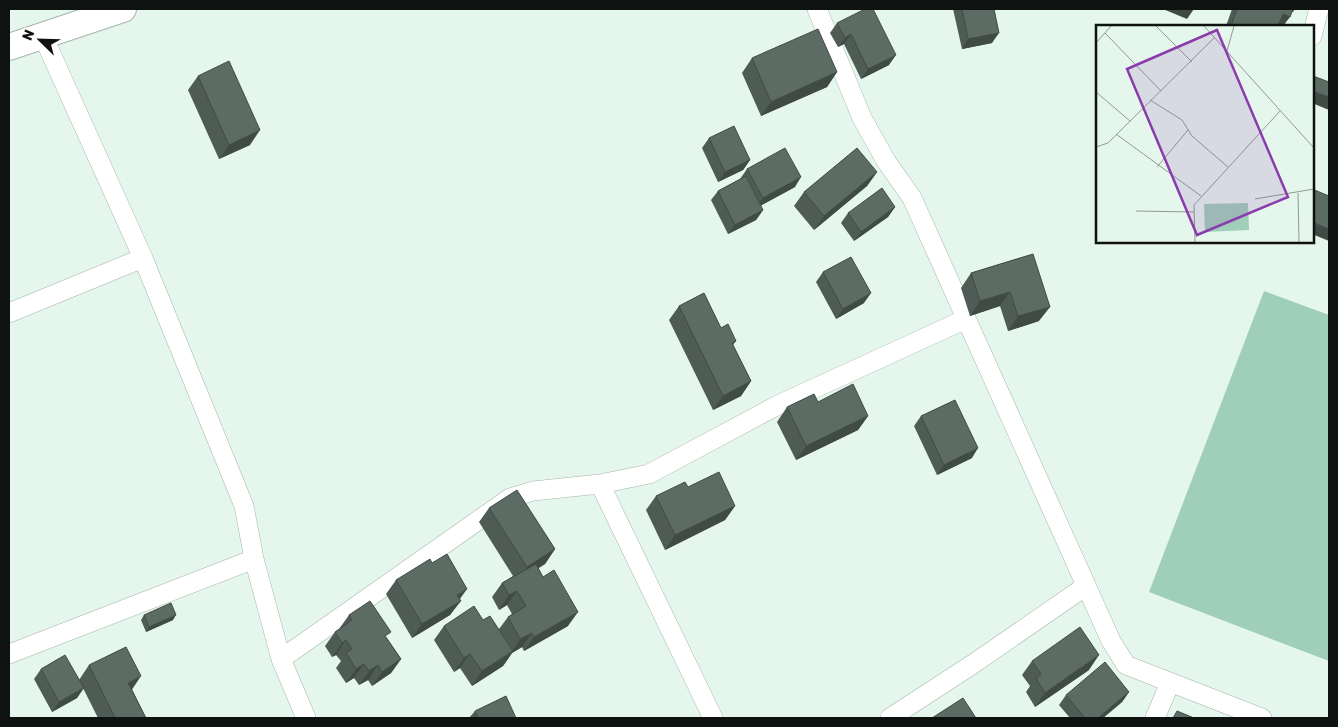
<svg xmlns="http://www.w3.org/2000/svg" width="1338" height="727" viewBox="0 0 1338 727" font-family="Rubik,sans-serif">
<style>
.pitch{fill:#9fcfb8}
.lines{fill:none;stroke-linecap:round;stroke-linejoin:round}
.street-casing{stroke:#a5b4ac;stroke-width:20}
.secondary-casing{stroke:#a5b4ac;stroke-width:28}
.street{stroke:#fff;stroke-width:19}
.secondary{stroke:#fff;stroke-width:26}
.wall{fill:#4f5c56}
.shaded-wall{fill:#404b46}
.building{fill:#5c6b64;stroke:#404b46}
.inset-road{fill:none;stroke:#8f9b95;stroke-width:1}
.view{fill:#8a3cac;fill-opacity:0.15;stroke:#8a3cac;stroke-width:2.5}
.inset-edge{fill:none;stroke:#0e1311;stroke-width:2.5}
</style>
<rect width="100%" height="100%" fill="#e5f6ed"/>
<path class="pitch" d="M1264,291l65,24v346l-180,-69z"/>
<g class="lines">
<g class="street-casing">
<path id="street" d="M817,9l45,109 24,43 26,37 199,443 15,24 136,53
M43,36l100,222 101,248 10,53 27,100 25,59
M1312,36l7,-27
M9,313l134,-55
M600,484l113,234
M9,654l245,-95
M281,659l229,-161 23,-7 67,-7 49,-10 129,-69 188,-86
M890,718l83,-54 113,-78
M1155,718l15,-35"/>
</g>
<g class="secondary-casing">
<path id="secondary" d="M9,47l114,-38"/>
</g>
<use href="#street" class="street"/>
<use href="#secondary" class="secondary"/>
</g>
<path class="wall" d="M953,9h41l-2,34 -30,6z
M1232,9h63l-2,3h-1l-9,14h-57z
M837,23l52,42 -28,14 -17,-35 -6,3 -8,-14z
M752,58l85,14 -10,15 -66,29 -19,-43z
M198,76l52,69 -31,14 -31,-69z
M709,138l41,22 -7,10 -25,12 -16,-34z
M747,169l48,18 -35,19 3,4 -7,10 -28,14 -17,-34 7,-9 22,-12z
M877,172l-10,14 -53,44 -20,-24 10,-14z
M895,207l-7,10 -34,24 -13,-18 7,-10z
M1033,254l6,67 -31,10 -8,-25 -30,10 -9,-28 10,-15z
M823,272l41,31 -28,16 -20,-37z
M679,306l42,22 15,13 -3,4 18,36 -10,15 -28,14 -44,-90z
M818,402l50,14 -10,14 -62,30 -19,-38 10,-15z
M921,416l51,42 -35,17 -23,-49z
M688,487l47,19 -10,14 -60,30 -19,-40 10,-14z
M489,508l66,41 -10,15 -7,4 30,58 -44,25 -2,-4 -10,6 -9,13 -31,20 -12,-18 -6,4 -20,-32 10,-14 39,-6 16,9 9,-12 4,-3 -5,-9 -8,5 -7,-13 10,-14 11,-7 -34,-54z
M432,563l28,37 -10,15 -38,23 -26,-44 10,-14z
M144,615l29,5 -27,12 -5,-12z
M349,615l38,23 14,21 -10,14 -19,13 -4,-6 -9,5 -5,-7 -8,5 -10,-15 5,-7 -5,-6 -4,2 -7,-11 10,-14 4,-3z
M1032,661l57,9 -54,37 -9,-15 4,-6 -8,-11z
M89,665l43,24 14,29h-48l-15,-30 -6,10 -25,14 -18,-33 7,-10 38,11z
M1129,692l-7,10 -19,16h-33l-11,-13 7,-10z
M475,711l41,7h-47z"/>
<path class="shaded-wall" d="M1163,9h31l-7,10z
M1283,14l7,3 -7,9h-9z
M999,33l-7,10 -30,6 6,-10z
M851,34l-7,10 -6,3 7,-9z
M896,55l-7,10 -28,14 7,-10z
M837,72l-10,15 -66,29 10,-14z
M1312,91l17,6v13l-17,-7z
M260,130l-10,15 -31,14 10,-14z
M750,160l-7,10 -25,12 7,-10z
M877,172l-10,14 -53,44 10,-14z
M801,177l-6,10 -39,21 7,-10z
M895,207l-7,10 -34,24 7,-9z
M763,210l-7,10 -28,14 7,-9z
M1312,222l17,7v12l-17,-7z
M1010,292l-10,14 -30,10 10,-15z
M871,293l-7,10 -28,16 7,-10z
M1050,307l-11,14 -31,10 10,-15z
M751,381l-10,15 -28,14 10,-14z
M868,416l-10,14 -62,30 10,-14z
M978,448l-6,10 -35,17 7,-10z
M735,506l-10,14 -60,30 10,-15z
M555,549l-10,15 -28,18 10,-15z
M467,589l-10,14 4,-2 -11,14 -38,23 10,-14 35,-29z
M517,591l-10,14 -8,5 10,-15z
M578,612l-10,14 -44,25 10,-14z
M176,615l-3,5 -27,12 3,-5z
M532,633l-10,14 -10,6 -9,13 -31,20 10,-15 29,-18 9,-14z
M346,640l-10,15 -4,2 10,-14z
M470,654l-10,14 -6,4 10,-14z
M1099,655l-10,15 -54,37 10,-14z
M401,659l-10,14 -19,13 10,-14z
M364,664l-10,14 -8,5 10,-14z
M378,665l-10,15 -9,5 10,-14z
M141,676l-10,15 -3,-8z
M84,688l-7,10 -25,14 7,-10z
M1129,692l-7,10 -19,16h-5z"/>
<path class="building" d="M865,9h8l23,46 -28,14 -17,-35 -6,4 -8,-15z
M962,9h32l5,24 -31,6z
M1237,9h56l-3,8 -7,-3 -5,12h-47z
M818,29l19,43 -66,30 -19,-44z
M229,61l31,69 -31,15 -31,-69z
M1313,76l16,6v15l-17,-6v-12z
M734,126l16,34 -25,12 -16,-34z
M785,148l16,29 -38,21 -16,-29z
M857,148l20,24 -53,44 -20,-24z
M746,176l17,34 -28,15 -17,-34z
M882,188l13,19 -34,25 -13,-19z
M1312,189l17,7v33l-17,-7z
M1033,254l17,53 -32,9 -8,-24 -30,9 -9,-28z
M851,257l20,36 -28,16 -20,-37z
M704,293l17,35 7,-4 8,17 -4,2 19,38 -28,15 -44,-90z
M853,384l15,32 -62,30 -19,-39 27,-13 4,8z
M955,400l23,48 -34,17 -23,-49z
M719,472l16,34 -60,29 -19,-39 29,-14 3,5z
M517,490l38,59 -28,18 -38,-59z
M447,554l20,35 -10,6 4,6 -39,23 -26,-44 34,-21 2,4z
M536,564l7,13 11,-7 24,42 -44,25 -2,-4 -12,6 -12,-22 18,-11 -9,-15 -8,4 -7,-12z
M370,601l21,31 -6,4 16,23 -19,13 -4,-7 -9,6 -5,-7 -8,5 -10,-16 6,-4 -6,-9 -4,3 -7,-11 17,-12 -3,-5z
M171,603l5,12 -27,12 -5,-12z
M474,606l9,14 7,-4 23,35 -31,20 -12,-17 -6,4 -20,-32z
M1080,627l19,28 -54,38 -9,-15 5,-4 -9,-13z
M126,647l15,29 -13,7 18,35h-31l-26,-53z
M65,655l19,33 -25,14 -18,-33z
M1105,662l24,30 -31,26h-13l-19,-23z
M506,696l10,22h-38l-3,-7z
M963,698l13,20h-44z
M1177,711l17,7h-21z"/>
<g transform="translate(1096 25)">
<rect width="218" height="218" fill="#e5f6ed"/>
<path d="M152,178l1,27 -44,2 -1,-28z" fill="#9fcfb8"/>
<path class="inset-road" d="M60,1l36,36M108,1l110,122M9,8l56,58M0,18l15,-17M131,26l7,-25M0,67l34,29M54,75l32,20 10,16 36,31M20,109l85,62M0,122l12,-4 107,-106M61,142l31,-37M202,168l1,49M159,174l59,-10M40,186l58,1M99,217l-1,-37 86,-94"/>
<path class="view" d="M121,5l71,167 -91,38 -70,-166z"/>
<rect width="218" height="218" class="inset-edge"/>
</g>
<rect width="1338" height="727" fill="none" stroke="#0e1311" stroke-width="20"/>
<g transform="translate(40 40) rotate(293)" stroke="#fefefe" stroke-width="4" paint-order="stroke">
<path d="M0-4L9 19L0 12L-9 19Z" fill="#0e1311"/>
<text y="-8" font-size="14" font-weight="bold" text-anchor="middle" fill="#0e1311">N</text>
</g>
</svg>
